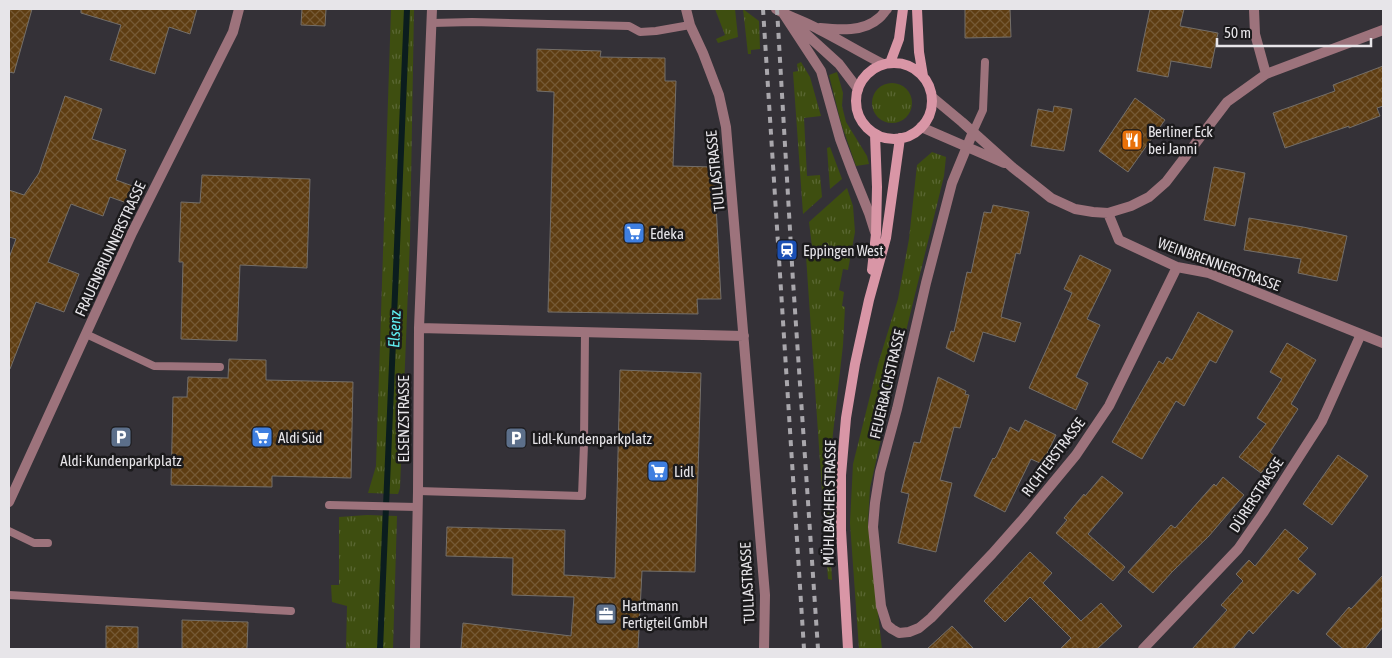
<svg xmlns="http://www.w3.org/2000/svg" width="1392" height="658" viewBox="0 0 1392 658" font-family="'Asap Condensed',sans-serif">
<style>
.grass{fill:url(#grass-tufts)}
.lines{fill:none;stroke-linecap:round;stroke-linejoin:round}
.stream{stroke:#0b1d1e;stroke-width:6}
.building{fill:url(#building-cross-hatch);stroke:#736e69}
.lane{stroke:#9d737c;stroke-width:8}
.street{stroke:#9d737c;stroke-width:10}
.secondary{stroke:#d996a6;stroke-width:10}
.rail{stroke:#a9a7ac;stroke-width:4;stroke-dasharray:6 6;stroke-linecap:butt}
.labels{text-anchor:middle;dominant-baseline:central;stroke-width:5;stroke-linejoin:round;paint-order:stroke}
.poi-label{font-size:15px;fill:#e7e5e9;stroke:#1b1a1c;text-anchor:start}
.street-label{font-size:15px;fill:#e7e5e9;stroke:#1b1a1c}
.water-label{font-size:16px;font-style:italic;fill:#61f0f3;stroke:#1b1a1c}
</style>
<defs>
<pattern id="grass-tufts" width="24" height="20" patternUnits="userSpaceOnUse" patternTransform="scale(1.25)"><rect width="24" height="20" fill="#3e4e10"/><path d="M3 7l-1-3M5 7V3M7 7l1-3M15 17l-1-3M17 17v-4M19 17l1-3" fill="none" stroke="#5a6733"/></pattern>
<pattern id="building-cross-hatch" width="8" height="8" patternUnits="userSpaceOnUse" patternTransform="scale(1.25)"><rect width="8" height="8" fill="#5e3d12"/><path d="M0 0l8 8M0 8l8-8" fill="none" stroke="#755934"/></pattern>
</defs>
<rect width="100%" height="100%" fill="#343137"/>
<path class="grass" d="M391,9h23l-4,231 -10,248 -2,6 -30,-1 8,-27z
M715,9h20l3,28 -20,6 -2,-4 9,-4z
M743,9l16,12 1,28 -9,1v4h-3z
M801,62l9,15 11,39 -17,2 3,58 13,-1 2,22 -19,17 -10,-142 5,-1 -1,-7z
M837,72l6,21 -1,13 4,16 21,34 2,8 -13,2 -15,-43 -12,-48z
M872 103a20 20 0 1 1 40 0a20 20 0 1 1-40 0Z
M830,147l12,32 -12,10 -3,-41z
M932,152l14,5 -2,19 -48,196 -26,116 -2,34 14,127h-23l-9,-126 3,-59 25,-100 20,-65 11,-60 8,-74z
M847,188l6,18 2,26 -7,38 -5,-1 -4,21 5,2 -2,14 3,1 -2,38 -12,106 -2,74 3,55 -4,-1 -22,-323 7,-1 -4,-33z
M367,515l30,1 -4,133h-47l1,-43 -15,-4 -1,-17h8v-68z"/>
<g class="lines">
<path class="stream" d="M380,649l27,-640"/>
</g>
<path class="building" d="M9,9h23l-18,64 -5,-1z
M81,9h116l-7,25 -21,-7 -14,47 -45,-14 11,-35 -40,-12z
M302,9h24l-1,17 -24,-1z
M965,9h45l1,28 -46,1z
M1150,9h34l-4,17 38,7 -7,35 -40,-7 -3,16 -31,-6z
M537,49l64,2 -1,6 65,1v23h11l-3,85 41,1 7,132h-24l1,15 -150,-2 6,-220 -17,-1z
M1383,66v40l-6,2 3,8 -31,12v-2l-64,22 -12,-35 62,-22 -2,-6z
M65,96l37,13 -10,30 34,11 -10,30 25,9 -6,17 -25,-9 -7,19 -32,-12 -23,58 31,12 -15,38 -28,-10 -26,67h-1v-111l7,-19 -7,-2v-47l15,5 15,-22z
M1135,98l30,22 -37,52 -29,-21z
M1054,106l18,3 -8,42 -33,-5 7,-37 15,3z
M1214,167l31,6 -10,53 -31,-6z
M202,175l108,4 -3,89 -67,-3 -3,76 -56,-2 2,-77h-4l2,-60 19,1z
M993,205l36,7 -9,42 -4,-1 -15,64 20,6 -6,19 -32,-10 -9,30 -28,-14 5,-17 3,1 13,-60 4,1 13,-61 7,1z
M1249,218l54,9 44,9 -10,45 -39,-8 3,-14 -57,-9z
M1080,255l31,15 -24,49 13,6 -24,52 12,6 -12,27 -47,-22 43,-95 -8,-4z
M1198,312l35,19 -17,32 -6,-3 -26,46 -8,-5 -34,58 -30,-17 47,-81 4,3 4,-7 5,3z
M1287,343l29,17 -25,44 7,5 -28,43 5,4 -14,17 -22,-16 27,-33 -9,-6 25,-39 -12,-7z
M229,359l37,1v20l87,2 -2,96 -79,-2v11l-101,-2 2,-88h14l1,-20 40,1z
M620,370l81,3 -6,199 -53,-1 -4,78h-177l2,-26 108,13 3,-39 -62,-2 1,-37 -67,-2 1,-29 118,3 -1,45 51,3z
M938,377l28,14 -1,3 4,1 -9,33 -6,-1 -14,53 12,3 -16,69 -38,-9 11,-49 -8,-2 13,-50 6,1z
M1025,420l31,15 -14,29 -11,-5 -26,53 -31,-16 19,-38 1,1 2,-2 14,-30 9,5z
M1338,455l30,21 -36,49 -29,-21z
M1102,476l21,17 -35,41 37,33 -12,14 -57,-48 11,-13 -3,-2 20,-24 1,2z
M1223,477l21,18 -35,41 -37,36 -19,21 -25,-21 43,-47 4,3 39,-44 2,2z
M1285,529l23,19 -10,11 18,15 -18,20 -5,-4 -40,44 -4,-4 -16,19h-41l35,-39 -6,-5 22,-24 -7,-7 13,-14 6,6z
M1030,552l22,21 -9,10 38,38 20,-18 21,23 -25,23h-37l11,-11 -41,-41 -25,25 -21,-21z
M1383,575v52l-18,22h-22l-17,-15 23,-27 2,2z
M182,620l66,2 -1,27h-65z
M106,626l32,1v22h-32z
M952,626l22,23h-47z"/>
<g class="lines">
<path class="lane" d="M432,23l40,-1 157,4 11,6 16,-1 34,-6
M973,132l10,-22 2,-48
M86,334l68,32 66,1
M418,491l164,5 2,-52 1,-112
M329,505l88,2
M9,531l25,12h14
M9,595l282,16"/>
<path class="street" d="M686,9l4,16 13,28 16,42 7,32 39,468 -1,54
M776,9c13,8 28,12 42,20 22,11 43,24 65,35
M1254,9l1,25 11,40
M783,13l38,58 19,68 12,32 17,42 6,19
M795,24l44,40 19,25
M820,28c19,2 44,4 59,-10 3,-2 5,-6 8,-9
M932,97l30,25 50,45 39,31 24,11 18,3 15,1 23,-7 18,-9 17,-15 61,-80 39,-28 117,-44
M921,127l83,36
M973,132l-21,51 -26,100 -29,126 -17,63 -5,31 -2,24 8,79 6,19 5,4 7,4 10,-1 10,-4 12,-10 61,-64 31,-35 53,-64 33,-49 68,-139
M1108,213l11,27 58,27 32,6 174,70
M419,328l325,8
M9,502l123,-269 101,-201 6,-23
M415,649l3,-158 1,-163 13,-319
M1143,649l95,-100 25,-36 59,-92 39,-87"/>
<path class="secondary" d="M917,9l2,43 4,24
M890,63l9,-24 4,-30
M856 101a38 38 0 1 1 76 0a38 38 0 1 1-76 0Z
M872,270l4,-36 1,-47 -2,-53
M848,649l-7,-119v-55l5,-57 9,-54 14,-64 17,-62 14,-100"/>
<path class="rail" d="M763,9l41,640
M777,9l16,272 25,368"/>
</g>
<defs>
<g id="restaurant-square" transform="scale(1.125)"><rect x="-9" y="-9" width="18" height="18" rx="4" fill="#e8710a" stroke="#1b1a1c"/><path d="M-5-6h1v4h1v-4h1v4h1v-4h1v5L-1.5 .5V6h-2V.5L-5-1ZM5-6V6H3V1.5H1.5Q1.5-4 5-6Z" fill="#fff"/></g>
<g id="supermarket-square" transform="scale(1.125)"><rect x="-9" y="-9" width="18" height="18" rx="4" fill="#3f7fe0" stroke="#1b1a1c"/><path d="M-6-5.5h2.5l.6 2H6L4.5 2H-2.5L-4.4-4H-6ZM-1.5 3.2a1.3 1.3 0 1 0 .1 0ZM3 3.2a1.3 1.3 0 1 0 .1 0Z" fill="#fff"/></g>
<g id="station-square" transform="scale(1.125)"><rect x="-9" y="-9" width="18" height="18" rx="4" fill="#1a4fb4" stroke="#1b1a1c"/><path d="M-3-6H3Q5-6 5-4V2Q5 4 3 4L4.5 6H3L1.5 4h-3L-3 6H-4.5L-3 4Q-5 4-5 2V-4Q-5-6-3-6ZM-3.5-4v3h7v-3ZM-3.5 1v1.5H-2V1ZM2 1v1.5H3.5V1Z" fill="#fff"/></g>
<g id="parking-square" transform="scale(1.125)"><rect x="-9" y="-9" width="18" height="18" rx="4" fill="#5c6f8a" stroke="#1b1a1c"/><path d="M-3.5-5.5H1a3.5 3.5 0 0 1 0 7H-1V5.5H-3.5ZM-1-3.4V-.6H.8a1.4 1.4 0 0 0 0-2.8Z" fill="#fff"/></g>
<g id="office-square" transform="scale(1.125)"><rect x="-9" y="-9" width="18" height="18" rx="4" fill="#5c6f8a" stroke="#1b1a1c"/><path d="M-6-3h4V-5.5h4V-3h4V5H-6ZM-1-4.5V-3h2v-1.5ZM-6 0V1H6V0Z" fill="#fff"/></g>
</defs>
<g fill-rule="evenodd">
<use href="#restaurant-square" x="1132" y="140"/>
<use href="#supermarket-square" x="634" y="233"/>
<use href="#station-square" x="787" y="250"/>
<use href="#parking-square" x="121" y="437"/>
<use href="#supermarket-square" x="262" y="437"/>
<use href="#parking-square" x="516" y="438"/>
<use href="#supermarket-square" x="658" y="471"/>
<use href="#office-square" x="606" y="614"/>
</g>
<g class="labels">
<g class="poi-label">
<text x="1148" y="131">Berliner Eck<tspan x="1148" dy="17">bei Janni</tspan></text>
<text x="650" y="233">Edeka</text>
<text x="803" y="250">Eppingen West</text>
<text x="278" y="437">Aldi Süd</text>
<text x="532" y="438">Lidl-Kundenparkplatz</text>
<text x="121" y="460" text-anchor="middle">Aldi-Kundenparkplatz</text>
<text x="674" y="471">Lidl</text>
<text x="622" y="605">Hartmann<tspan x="622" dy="17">Fertigteil GmbH</tspan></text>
</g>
<g class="street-label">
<text transform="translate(715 171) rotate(-96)">TULLASTRASSE</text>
<text transform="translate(110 249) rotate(-65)">FRAUENBRUNNERSTRASSE</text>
<text transform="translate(1219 264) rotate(20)">WEINBRENNERSTRASSE</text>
<text transform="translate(887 384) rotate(-77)">FEUERBACHSTRASSE</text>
<text transform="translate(403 419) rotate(-90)">ELSENZSTRASSE</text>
<text transform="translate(1053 457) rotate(-53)">RICHTERSTRASSE</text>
<text transform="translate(1256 495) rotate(-57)">DÜRERSTRASSE</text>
<text transform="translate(829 503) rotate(-89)">MÜHLBACHER STRASSE</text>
<text transform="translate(747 583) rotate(-93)">TULLASTRASSE</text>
</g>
<g class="water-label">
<text transform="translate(394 329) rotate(-88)">Elsenz</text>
</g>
</g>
<rect width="1392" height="658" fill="none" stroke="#e7e5e9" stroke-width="20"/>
<path d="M1217 38v8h154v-8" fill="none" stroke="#e7e5e9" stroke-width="2.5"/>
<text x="1224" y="38" font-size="15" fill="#e7e5e9" stroke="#1b1a1c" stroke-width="4" paint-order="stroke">50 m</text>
</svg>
